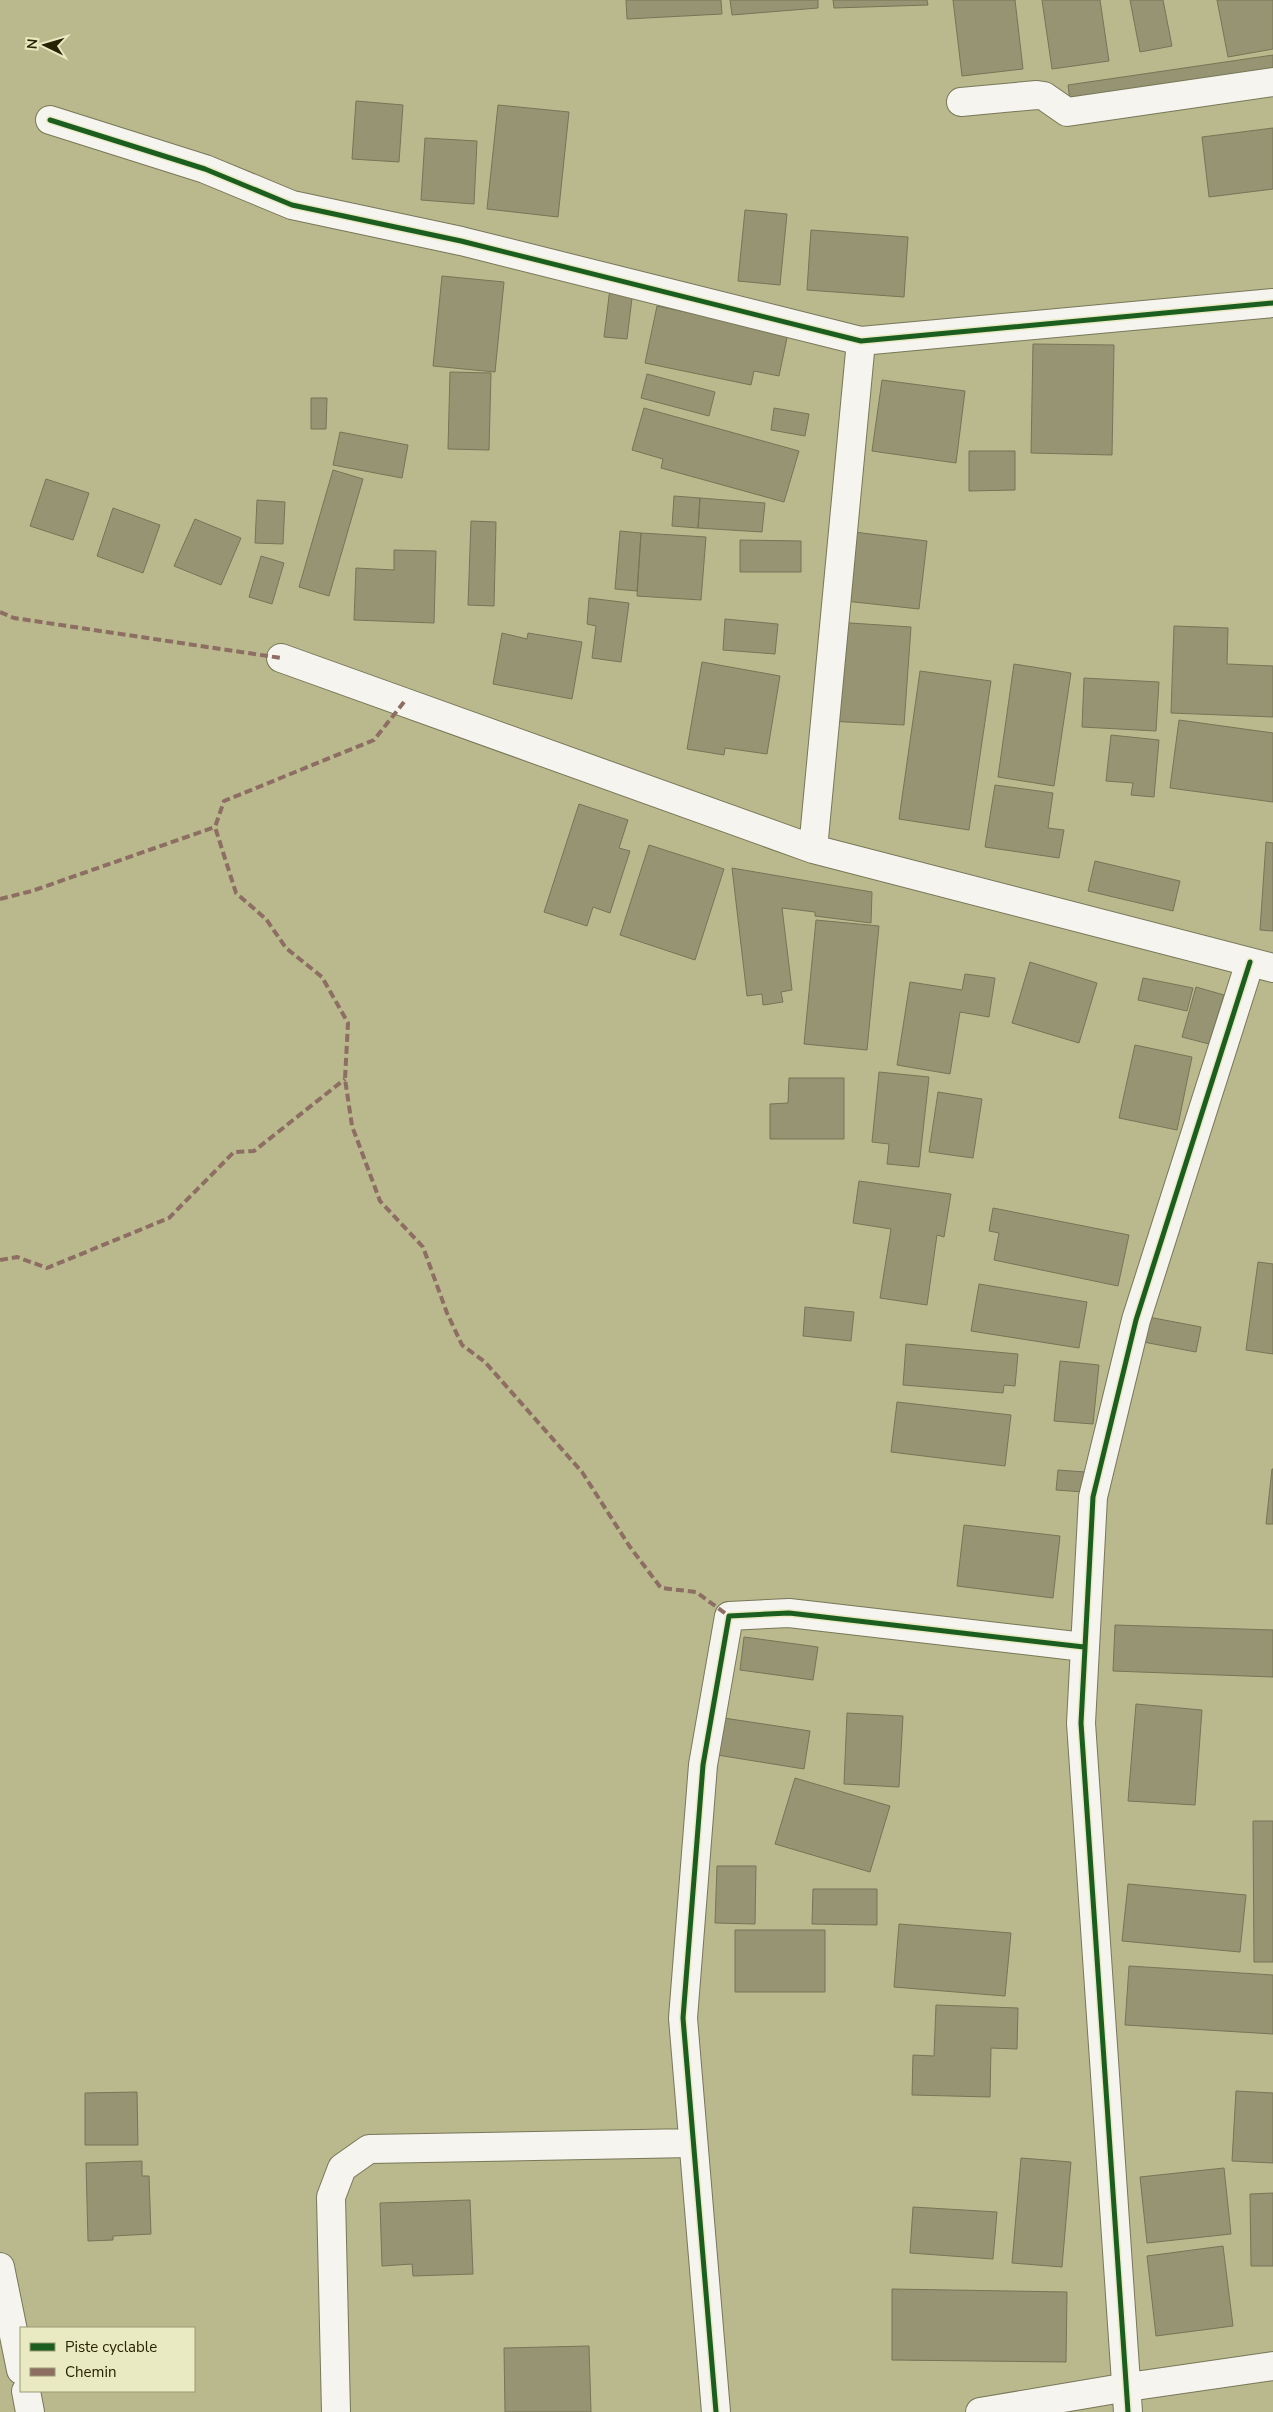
<svg xmlns="http://www.w3.org/2000/svg" width="1273" height="2412" viewBox="0 0 1273 2412" font-family="'Nunito Sans',sans-serif">
<style>
.building{fill:#969472;stroke:#767556}
.lines{fill:none;stroke-linecap:round;stroke-linejoin:round}
.minor-casing{stroke:#787758;stroke-width:30}
.minor{stroke:#f5f4ee;stroke-width:28}
.quiet{stroke:#8d6e63;stroke-width:4;stroke-dasharray:8 4;stroke-linecap:butt}
.cycleway-casing{stroke:#e9e9c2;stroke-width:8}
.cycleway{stroke:#1b5e20;stroke-width:5}
</style>
<rect width="100%" height="100%" fill="#bab88d"/>
<path class="building" d="M626,0h95l1,14 -95,5z
M730,0h88v8l-86,7z
M833,0h94l1,5 -94,3z
M953,0h62l8,69 -61,7z
M1042,0h58l9,61 -57,8z
M1130,0h33l9,46 -32,6z
M1217,0h56v49l-45,8z
M1273,55v23l-202,30 -3,-23z
M356,101l47,4 -4,57 -47,-3z
M498,105l71,7 -11,105 -71,-8z
M1273,128v61l-64,8 -7,-60z
M425,138l52,3 -3,63 -53,-4z
M745,210l42,4 -7,71 -42,-4z
M811,230l97,7 -4,60 -97,-7z
M442,276l62,6 -9,90 -62,-6z
M610,288l23,2 -6,49 -23,-2z
M657,306l131,27 -9,43 -25,-5 -3,14 -106,-22z
M1033,344l81,1 -2,110 -81,-2z
M450,372l41,1 -2,77 -41,-1z
M647,374l68,18 -6,24 -68,-18z
M882,380l83,11 -9,72 -84,-12z
M311,398h16l-1,31h-15z
M644,408l155,43 -15,51 -123,-34 2,-9 -31,-9z
M774,408l35,6 -4,22 -34,-6z
M340,432l68,13 -6,33 -69,-13z
M969,451h46v39l-46,1z
M333,470l30,9 -34,117 -30,-9z
M46,479l43,14 -16,47 -43,-14z
M674,496l26,2 -2,30 -26,-2z
M700,498l65,5 -3,29 -64,-4z
M257,500l28,2 -2,42 -28,-1z
M113,508l47,17 -17,48 -46,-17z
M195,519l46,19 -20,47 -47,-19z
M471,521l25,1 -2,84 -26,-1z
M620,531l21,2 -4,58 -22,-2z
M854,532l73,9 -8,68 -74,-8z
M641,533l65,4 -5,63 -64,-4z
M740,540l61,1v31h-61z
M394,550l42,1 -2,72 -80,-3 2,-52 38,2z
M261,556l23,7 -12,41 -23,-7z
M589,598l40,5 -8,59 -29,-4 4,-32 -9,-2z
M725,619l53,5 -3,30 -52,-4z
M835,622l76,5 -7,98 -76,-4z
M1174,626l54,2 -1,36 46,2v51l-102,-4z
M502,633l25,6 1,-6 54,9 -10,57 -79,-15z
M702,662l78,14 -13,78 -42,-6 -1,7 -37,-6z
M1014,664l57,9 -17,113 -56,-9z
M920,671l71,10 -22,149 -70,-11z
M1084,678l75,4 -3,49 -74,-4z
M1179,720l94,13v69l-103,-14z
M1111,735l48,5 -5,57 -23,-2 2,-12 -27,-2z
M995,785l58,8 -5,35 16,2 -5,28 -74,-11z
M579,804l49,16 -9,28 11,3 -20,62 -17,-6 -6,19 -43,-14z
M1266,842l7,1v88l-13,-1z
M649,845l75,24 -29,91 -75,-25z
M1095,861l85,20 -7,30 -85,-20z
M732,868l140,24 -1,31 -56,-7v-4l-33,-4 10,82 -11,2 2,10 -20,3 -1,-11 -15,2z
M816,920l63,6 -12,124 -63,-6z
M1030,962l67,21 -18,60 -67,-20z
M965,974l30,4 -6,39 -29,-5 -10,62 -53,-9 13,-83 52,8z
M1143,978l50,10 -6,23 -49,-11z
M1196,987l28,8 -15,49 -27,-7z
M1135,1045l57,12 -15,73 -58,-12z
M879,1072l50,5 -10,90 -32,-3 2,-20 -17,-2z
M789,1078h55v61h-74v-35l18,-1z
M938,1092l44,7 -9,59 -44,-6z
M859,1181l92,13 -7,43 -7,-2 -10,70 -47,-7 11,-69 -38,-6z
M993,1208l136,27 -11,51 -124,-26 5,-27 -10,-2z
M1258,1262l15,2v90l-27,-4z
M979,1284l108,18 -8,46 -108,-17z
M805,1307l49,5 -3,29 -48,-5z
M1143,1316l58,11 -5,25 -58,-11z
M906,1344l112,10 -3,32 -11,-1 -1,8 -100,-8z
M1060,1361l39,4 -6,59 -39,-3z
M897,1402l114,13 -6,51 -114,-14z
M1272,1469h1v55h-7z
M1058,1470l27,2 -1,20 -28,-2z
M964,1525l96,11 -7,62 -96,-12z
M1115,1625l158,5v47l-160,-6z
M744,1637l74,10 -5,33 -73,-10z
M1136,1704l66,6 -7,95 -67,-4z
M847,1713l56,3 -4,71 -55,-3z
M717,1717l93,14 -6,38 -93,-15z
M795,1778l95,28 -20,66 -95,-28z
M1253,1821h20v141h-19z
M717,1866h39l-1,58 -40,-1z
M1128,1884l118,11 -6,57 -118,-11z
M813,1889h64v36l-65,-1z
M899,1924l112,9 -6,63 -111,-9z
M735,1930h90v62h-90z
M1129,1966l144,9v59l-148,-9z
M936,2005l82,3 -1,41 -26,-1 -1,49 -78,-2 1,-40 21,1z
M1236,2091l37,2v70l-41,-2z
M137,2092l1,53h-53v-52z
M1021,2158l50,4 -9,105 -50,-4z
M142,2161v15h7l2,58 -38,2v4l-25,1 -2,-78z
M1224,2168l7,66 -84,9 -7,-66z
M1273,2193v73h-22l-1,-72z
M470,2200l3,74 -60,2 -1,-12 -30,2 -2,-63z
M913,2207l84,5 -4,47 -83,-6z
M1223,2246l10,80 -77,10 -9,-80z
M892,2289l175,3 -1,70 -174,-2z
M589,2346l2,66h-86l-1,-64z"/>
<g class="lines">
<g class="minor-casing">
<path id="minor" d="M961,102l76,-7 7,1 23,16 206,-30
M50,120l155,49 87,36 169,36 400,100 412,-38
M281,658l532,191 460,119
M813,849l48,-508
M0,2267l21,103
M26,2391l4,21
M336,2412l-5,-215 11,-29 27,-19 323,-6
M716,2412l-33,-394 20,-253 26,-149 60,-3 295,34
M980,2412l148,-25 145,-21
M1128,2412l-47,-689 12,-226 43,-177 114,-358"/>
</g>
<use href="#minor" class="minor"/>
<path class="quiet" d="M0,612l14,6 267,40
M404,702l-30,38 -150,61 -9,26 21,66 30,26 20,29 36,29 26,46 -3,56 7,47 28,75 43,46 24,66 15,32 23,17 97,110 48,75 31,41 35,4 33,24
M0,899l32,-8 183,-64
M0,1260l17,-3 30,11 122,-50 65,-66 20,-1 91,-72"/>
<g class="cycleway-casing">
<path id="cycleway" d="M50,120l155,49 87,36 169,36 400,100 412,-38
M716,2412l-33,-394 20,-253 26,-149 60,-3 295,34
M1128,2412l-47,-689 12,-226 43,-177 114,-358"/>
</g>
<use href="#cycleway" class="cycleway"/>
</g>
<rect x="20" y="2327" width="175" height="65" fill="#e9e9c2" stroke="#9b9a75"/>
<rect x="30" y="2343" width="25" height="8" fill="#1b5e20" stroke="#9b9a75"/>
<text x="65" y="2352" font-size="15" fill="#252402">Piste cyclable</text>
<rect x="30" y="2368" width="25" height="8" fill="#8d6e63" stroke="#9b9a75"/>
<text x="65" y="2377" font-size="15" fill="#252402">Chemin</text>
<g transform="translate(45 45) rotate(275)" stroke="#e9e9c2" stroke-width="4" paint-order="stroke">
<path d="M0-4L9 19L0 12L-9 19Z" fill="#252402"/>
<text y="-8" font-size="14" font-weight="bold" text-anchor="middle" fill="#252402">N</text>
</g>
</svg>
